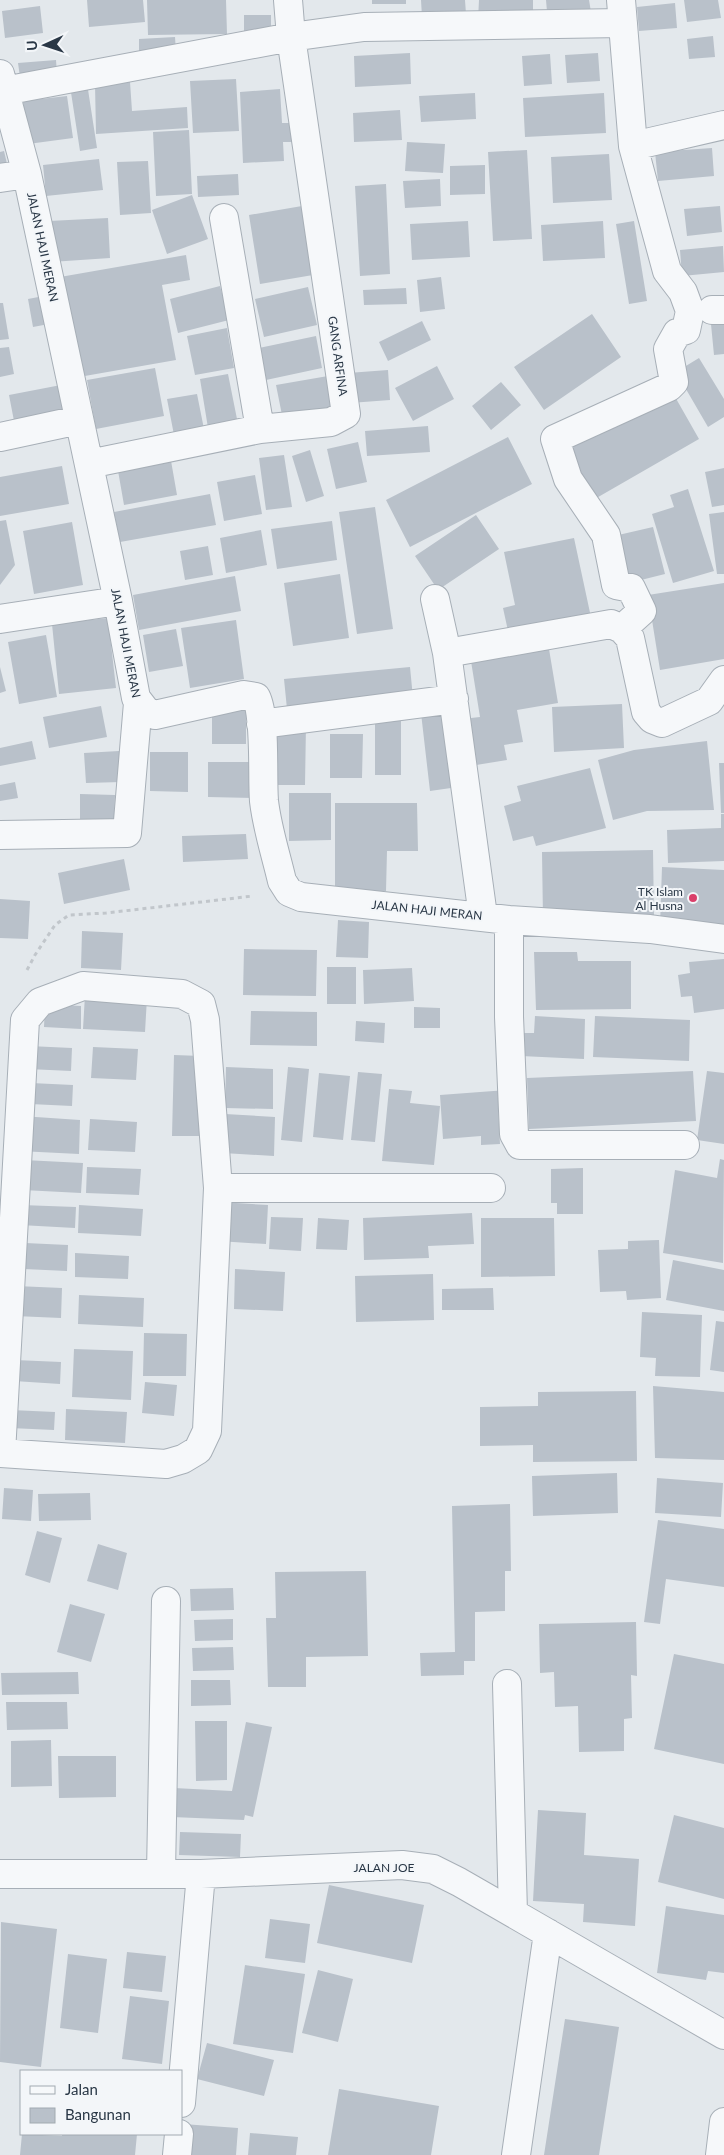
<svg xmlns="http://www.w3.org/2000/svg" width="724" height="2155" viewBox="0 0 724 2155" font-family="Lato,sans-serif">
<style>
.building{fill:#b9c1ca}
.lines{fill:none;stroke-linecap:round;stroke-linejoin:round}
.minor-casing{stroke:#a7afb7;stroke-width:30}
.path{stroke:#c1c6cb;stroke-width:3;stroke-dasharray:4 4;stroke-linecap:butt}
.minor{stroke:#f6f8fa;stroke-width:28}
.poi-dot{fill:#da3f6a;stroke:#f3f6f9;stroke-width:2}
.labels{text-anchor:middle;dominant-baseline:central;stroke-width:4;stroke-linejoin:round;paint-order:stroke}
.street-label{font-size:12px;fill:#293746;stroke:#f3f6f9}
.poi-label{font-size:12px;fill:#293746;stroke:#f3f6f9;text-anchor:end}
</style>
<rect width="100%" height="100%" fill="#e3e8ec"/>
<path class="building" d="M87,0h56l2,22 -56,5z
M147,0h79l1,34 -79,1z
M372,0h34v4h-34z
M421,0h44l1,14 -44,3z
M479,0h54v22l-55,-2z
M546,0h43l3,18 -44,5z
M684,0h34l3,18 -34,4z
M675,3l2,25 -38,3 -2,-24z
M40,6l3,27 -38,5 -3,-27z
M244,15h27v16h-27z
M713,36l2,21 -26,2 -2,-20z
M175,37l1,15 -37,2v-15z
M410,53l1,31 -56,3 -1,-31z
M598,53l2,28 -33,2 -2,-28z
M550,54l2,30 -28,2 -2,-30z
M56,60l1,14 -37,3 -2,-14z
M236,79l3,52 -46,2 -3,-52z
M130,82l2,29 55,-4 1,21 -92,6 -1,-50z
M87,83l10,65 -17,3 -10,-65z
M280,89l2,34h12l1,19h-12l1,19 -41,2 -3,-71z
M475,93l1,26 -55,3 -2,-26z
M604,93l2,40 -81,4 -2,-39z
M67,96l6,42 -45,6 -5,-43z
M400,110l2,30 -48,2 -1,-29z
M189,130l3,64 -36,2 -3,-64z
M407,142l38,2 -2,29 -38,-2z
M712,148l2,28 -56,5 -3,-29z
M527,150l5,89 -39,2 -5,-89z
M4,151l4,17 -8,2v-18z
M609,154l3,46 -59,3 -2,-46z
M99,159l4,31 -57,6 -3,-31z
M148,161l3,52 -31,2 -3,-53z
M485,165v29l-35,1v-29z
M238,174l1,21 -41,2 -1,-21z
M440,179l1,27 -36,2 -2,-27z
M386,184l4,90 -30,2 -5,-90z
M192,195l16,44 -41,15 -15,-44z
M302,206l11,69 -53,9 -11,-69z
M720,206l2,26 -35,4 -3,-27z
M108,218l2,40 -59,4 -2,-41z
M468,221l2,36 -58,3 -2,-36z
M603,221l2,37 -62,3 -2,-36z
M634,221l13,80 -18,3 -13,-80z
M723,246l1,26 -42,4 -2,-26z
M186,255l4,25 -28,5 14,75 -97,17 -19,-100z
M441,277l4,32 -25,3 -3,-32z
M220,286l9,34 -51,13 -8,-34z
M308,287l9,38 -53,12 -9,-38z
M406,288l1,16 -43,1 -1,-15z
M49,295l5,28 -21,4 -5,-28z
M0,303h3l6,36 -9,1z
M724,313v41l-10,1 -4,-41z
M592,314l29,43 -77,53 -30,-43z
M422,321l9,19 -43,21 -9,-19z
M227,328l7,40 -39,7 -8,-39z
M316,336l6,32 -56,12 -7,-32z
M9,347l5,27 -14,3v-29z
M699,358l25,41v18l-16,10 -32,-55z
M437,366l17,33 -41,22 -18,-33z
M155,368l9,48 -68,13 -9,-49z
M388,370l2,30 -40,3 -2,-30z
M228,374l11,55 -30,5 -9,-55z
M328,376l7,35 -52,9 -7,-35z
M501,382l20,23 -30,25 -19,-24z
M61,385l5,26 -52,10 -5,-26z
M670,388l29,51 -106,61 -29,-50z
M197,394l8,40 -30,6 -8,-41z
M428,426l2,26 -63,4 -2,-25z
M508,437l24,47 -122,63 -24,-47z
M358,442l9,40 -31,7 -9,-40z
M310,450l14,46 -18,6 -14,-46z
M170,455l7,40 -53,10 -7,-40z
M284,455l8,52 -26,3 -7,-52z
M62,466l7,38 -69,12v-39z
M724,468v37l-12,2 -7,-35z
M255,475l7,39 -38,7 -7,-39z
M688,489l26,82 -41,12 -21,-69 22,-7 -4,-12z
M210,494l6,31 -96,17 -6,-30z
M375,507l18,122 -36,5 -18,-122z
M724,512v62h-7l-8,-60z
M476,515l23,34 -61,41 -23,-34z
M6,520l9,45 -15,20v-64z
M332,521l5,39 -60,9 -6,-40z
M72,522l11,63 -49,9 -11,-63z
M653,527l12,47 -40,10 -11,-48z
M261,530l6,35 -41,8 -6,-35z
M574,538l18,84 -82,18 -7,-32 12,-3 -11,-53z
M208,546l5,29 -28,5 -5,-29z
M340,574l9,64 -56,8 -9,-63z
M235,576l6,35 -102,19 -6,-35z
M724,583v76l-64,11 -12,-75z
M108,618l8,70 -57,6 -7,-70z
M236,620l8,59 -54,9 -9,-60z
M176,629l7,37 -34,6 -6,-37z
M46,635l11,62 -38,7 -11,-62z
M548,643l10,60 -41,7 6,32 -19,3 3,15 -37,6 -8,-47 18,-2 -10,-62z
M0,667l6,24 -6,2z
M410,667l3,31 -126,11 -3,-30z
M622,704l2,44 -70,4 -2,-45z
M101,706l6,31 -58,11 -6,-31z
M212,710h34v34h-34z
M450,710l8,77 -28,4 -9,-78z
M375,716h26v59h-26z
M277,724h29l-1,61h-28z
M330,734h33l-1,44h-32z
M32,741l4,18 -36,7v-18z
M707,741l7,69 -67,1 -34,9 -15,-60 36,-10z
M119,751l2,31 -35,1 -2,-30z
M150,752h38v40l-38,-1z
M208,762h45v36l-45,-1z
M719,763h5v50h-3z
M590,768l16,60 -70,18 -3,-10 -20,5 -9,-35 17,-5 -4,-15z
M15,782l3,16 -18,3v-16z
M289,793h42v47l-42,1z
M80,794l35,1 -1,30h-34z
M335,803h82l1,48h-31l-1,40h-51z
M721,814h3v47l-56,2 -1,-33 54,-2z
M246,834l2,25 -65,3 -1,-26z
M653,850l1,67 -111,2 -1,-67z
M124,859l6,31 -66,14 -6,-31z
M662,867l62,3v57l-64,-1z
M0,899l30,2 -2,38 -28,-1z
M338,920l31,2 -1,36 -32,-1z
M82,931l41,2 -2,37 -40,-2z
M244,949l73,1 -1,46 -73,-1z
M534,952h43l1,9h53v48l-95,1z
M724,959v50l-30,4 -2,-17 -11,1 -3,-22 12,-2 -1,-11z
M327,967h29v37h-29z
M412,968l2,33 -50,3 -1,-34z
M85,995l62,3 -2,34 -62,-3z
M45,1004l36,2v23l-37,-2z
M414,1007l26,1v20h-26z
M251,1011l66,1v34l-67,-1z
M535,1016l50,3 -1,40 -63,-3 1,-23h12z
M595,1016l95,4 -1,41 -96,-4z
M356,1021l29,2 -1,20 -29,-2z
M29,1046l43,2 -1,23 -43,-2z
M93,1047l45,2 -2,31 -45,-2z
M174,1055l27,1 -1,80h-28z
M226,1067l47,2v40l-48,-1z
M288,1067l21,2 -7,73 -21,-2z
M693,1071l3,50 -167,8 -2,-51z
M707,1071l17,2v71l-27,-4z
M358,1072l24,2 -7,68 -24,-2z
M319,1073l31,3 -7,64 -30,-3z
M31,1083l42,2 -1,21 -42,-2z
M389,1089l23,2 -2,12 30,3 -6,59 -52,-4z
M507,1090v15l-9,1 2,38 -19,1v-9l-38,3 -3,-44z
M225,1114l50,3 -1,39 -51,-3z
M21,1116l59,4 -1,34 -60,-3z
M90,1119l47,3 -2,30 -47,-2z
M720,1159l4,1 -1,103 -60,-10 12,-83 42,8z
M24,1160l59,3 -2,30 -58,-3z
M87,1167l54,2 -2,26 -53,-2z
M583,1168v46h-26v-11h-6v-34z
M220,1202l48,3 -2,39 -48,-3z
M21,1205l55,2 -1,21 -55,-3z
M79,1205l64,4 -2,27 -63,-3z
M472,1213l2,31 -46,2 1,12 -65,2 -1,-42z
M271,1217l32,1 -2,33 -32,-2z
M318,1218l31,2 -2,30 -31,-1z
M481,1218h73l1,58 -74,1z
M659,1240l2,58 -34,2 -1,-9 -26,1 -2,-42 30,-1v-8z
M25,1243l43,2 -1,26 -43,-2z
M75,1253l54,3 -1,23 -53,-2z
M673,1260l51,10v41l-58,-11z
M235,1269l50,3 -2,39 -49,-2z
M433,1274l1,46 -78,2 -1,-46z
M16,1286l46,2 -1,30 -46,-2z
M493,1288l1,22h-52v-21z
M79,1295l65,3 -1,29 -65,-3z
M642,1312l60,3 -2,62 -45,-1 1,-18 -16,-1z
M716,1321l8,1v50l-14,-2z
M144,1333l43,1 -1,42h-43z
M74,1349l59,2 -2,49 -59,-3z
M15,1360l46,2 -1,22 -46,-3z
M145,1382l32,3 -3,31 -32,-3z
M653,1386l71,6v68l-69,-2z
M636,1391l1,70 -104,1v-17l-53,1v-39l58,-1v-14z
M66,1409l61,3 -2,31 -60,-3z
M11,1410l44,2 -1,18 -44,-2z
M617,1473l1,40 -85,3 -1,-40z
M657,1478l66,5 -2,34 -66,-4z
M4,1488l29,2 -2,31 -29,-2z
M90,1493l1,27 -52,1 -1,-27z
M510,1504l1,67h-6v40l-30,1v49h-11v14l-43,1 -1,-23 35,-1 -3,-146z
M658,1520l66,9v58l-58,-8 -6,45 -16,-2z
M37,1531l25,7 -12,45 -25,-8z
M98,1544l29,9 -9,37 -31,-9z
M366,1571l2,85 -62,1v30h-38l-2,-69h10l-1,-46z
M233,1588l1,22 -43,1 -1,-22z
M70,1604l35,10 -14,48 -34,-10z
M233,1619v21l-38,1 -1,-21z
M636,1622l1,54 -6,-1 1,43 -8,1v32l-45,1 -1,-46 -23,1 -1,-35 -14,1 -1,-49z
M233,1647l1,23 -41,1 -1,-23z
M674,1654l50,10v100l-70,-15z
M78,1672l1,22 -77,1 -1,-22z
M191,1680h39l1,25 -40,1z
M6,1702h61l1,27 -61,1z
M195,1721h32v59l-31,1z
M246,1722l26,5 -19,90 -8,-2 -1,5 -72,-3 2,-29 58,3z
M51,1740l1,46 -41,1v-46z
M58,1756h58v41l-57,1z
M538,1810l48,3 -2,42 55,4 -4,67 -52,-4 1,-18 -51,-3z
M674,1815l50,13v71l-66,-17z
M180,1832l61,2 -1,23 -61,-2z
M329,1885l95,20 -12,58 -95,-20z
M666,1906l58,9v58l-16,-2 -2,9 -49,-7z
M270,1919l40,5 -5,39 -40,-5z
M1,1922l56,7 -16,138 -41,-5z
M127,1952l39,4 -4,36 -39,-4z
M68,1954l39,5 -9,74 -38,-5z
M245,1965l60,9 -12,79 -60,-9z
M318,1970l35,9 -15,63 -36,-9z
M130,1996l39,5 -7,63 -40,-5z
M565,2019l54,8 -20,128h-55z
M207,2043l67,17 -10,36 -67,-17z
M339,2089l100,17 -8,49h-103z
M183,2124l55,4 -2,27h-55z
M250,2133l48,4 -2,18h-48z
M22,2134l40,2v-2h75l-2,21h-115z"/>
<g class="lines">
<g class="minor-casing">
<path id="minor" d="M621,0l12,146 34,125 16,21 7,19 -4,19 -9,3 -9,16 6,33 -5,5 -114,52 13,40 38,56 10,50 15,3 11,23 -20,18
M0,74l27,100 91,427 18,97 10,13 9,4 89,-20 12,2c10,19 6,80 8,104 3,27 12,54 18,80l7,11 12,5 208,23 141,9 74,10
M4,91l287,-54 73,-10 259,-4
M633,146l91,-21
M0,178l27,-4
M224,218l36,211
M712,310h12
M0,437l79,-17
M89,464l171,-35 71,-7 15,-8 -55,-377 -3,-37
M435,599l12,54 36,263
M0,619l118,-18
M447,653l164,-29 11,5 8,9 16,74 6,7 10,4 47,-22 15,-21
M261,724l193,-25
M0,835l127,-2 11,-130
M509,920v97l5,117 6,11h165
M218,1188h273
M0,1453l166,11 17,-5 15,-9 9,-19 11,-243 -13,-168 -4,-16 -19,-10 -99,-8 -43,16 -15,18 -24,433
M507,1684l6,229
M161,1873l5,-272
M0,1874h201l201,-9 31,4 26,13 265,153
M181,2103l20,-229
M177,2155l2,-21
M516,2155l32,-222
M720,2155l4,-33"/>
</g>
<path class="path" d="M27,970l8,-15 20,-30 14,-10 37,-2 147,-17"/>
<use href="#minor" class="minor"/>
</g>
<circle class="poi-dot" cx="693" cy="898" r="5"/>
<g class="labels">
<g class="street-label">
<text transform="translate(43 247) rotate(78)">JALAN HAJI MERAN</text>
<text transform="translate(338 356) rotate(82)">GANG ARFINA</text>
<text transform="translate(126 643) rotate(79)">JALAN HAJI MERAN</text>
<text transform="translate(427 910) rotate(6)">JALAN HAJI MERAN</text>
<text x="384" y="1867">JALAN JOE</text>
</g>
<g class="poi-label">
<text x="683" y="891">TK Islam<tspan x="683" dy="14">Al Husna</tspan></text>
</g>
</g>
<rect x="20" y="2070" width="162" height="65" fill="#f3f6f9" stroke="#a2aab1"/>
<rect x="30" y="2086" width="25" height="8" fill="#f6f8fa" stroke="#a2aab1"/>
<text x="65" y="2095" font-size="15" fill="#293746">Jalan</text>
<rect x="30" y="2108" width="25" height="15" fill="#b9c1ca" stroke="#a2aab1"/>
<text x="65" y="2120" font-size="15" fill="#293746">Bangunan</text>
<g transform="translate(45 45) rotate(267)" stroke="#f3f6f9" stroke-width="4" paint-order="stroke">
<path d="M0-4L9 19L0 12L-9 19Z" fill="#293746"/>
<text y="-8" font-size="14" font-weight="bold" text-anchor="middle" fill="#293746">U</text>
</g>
</svg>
